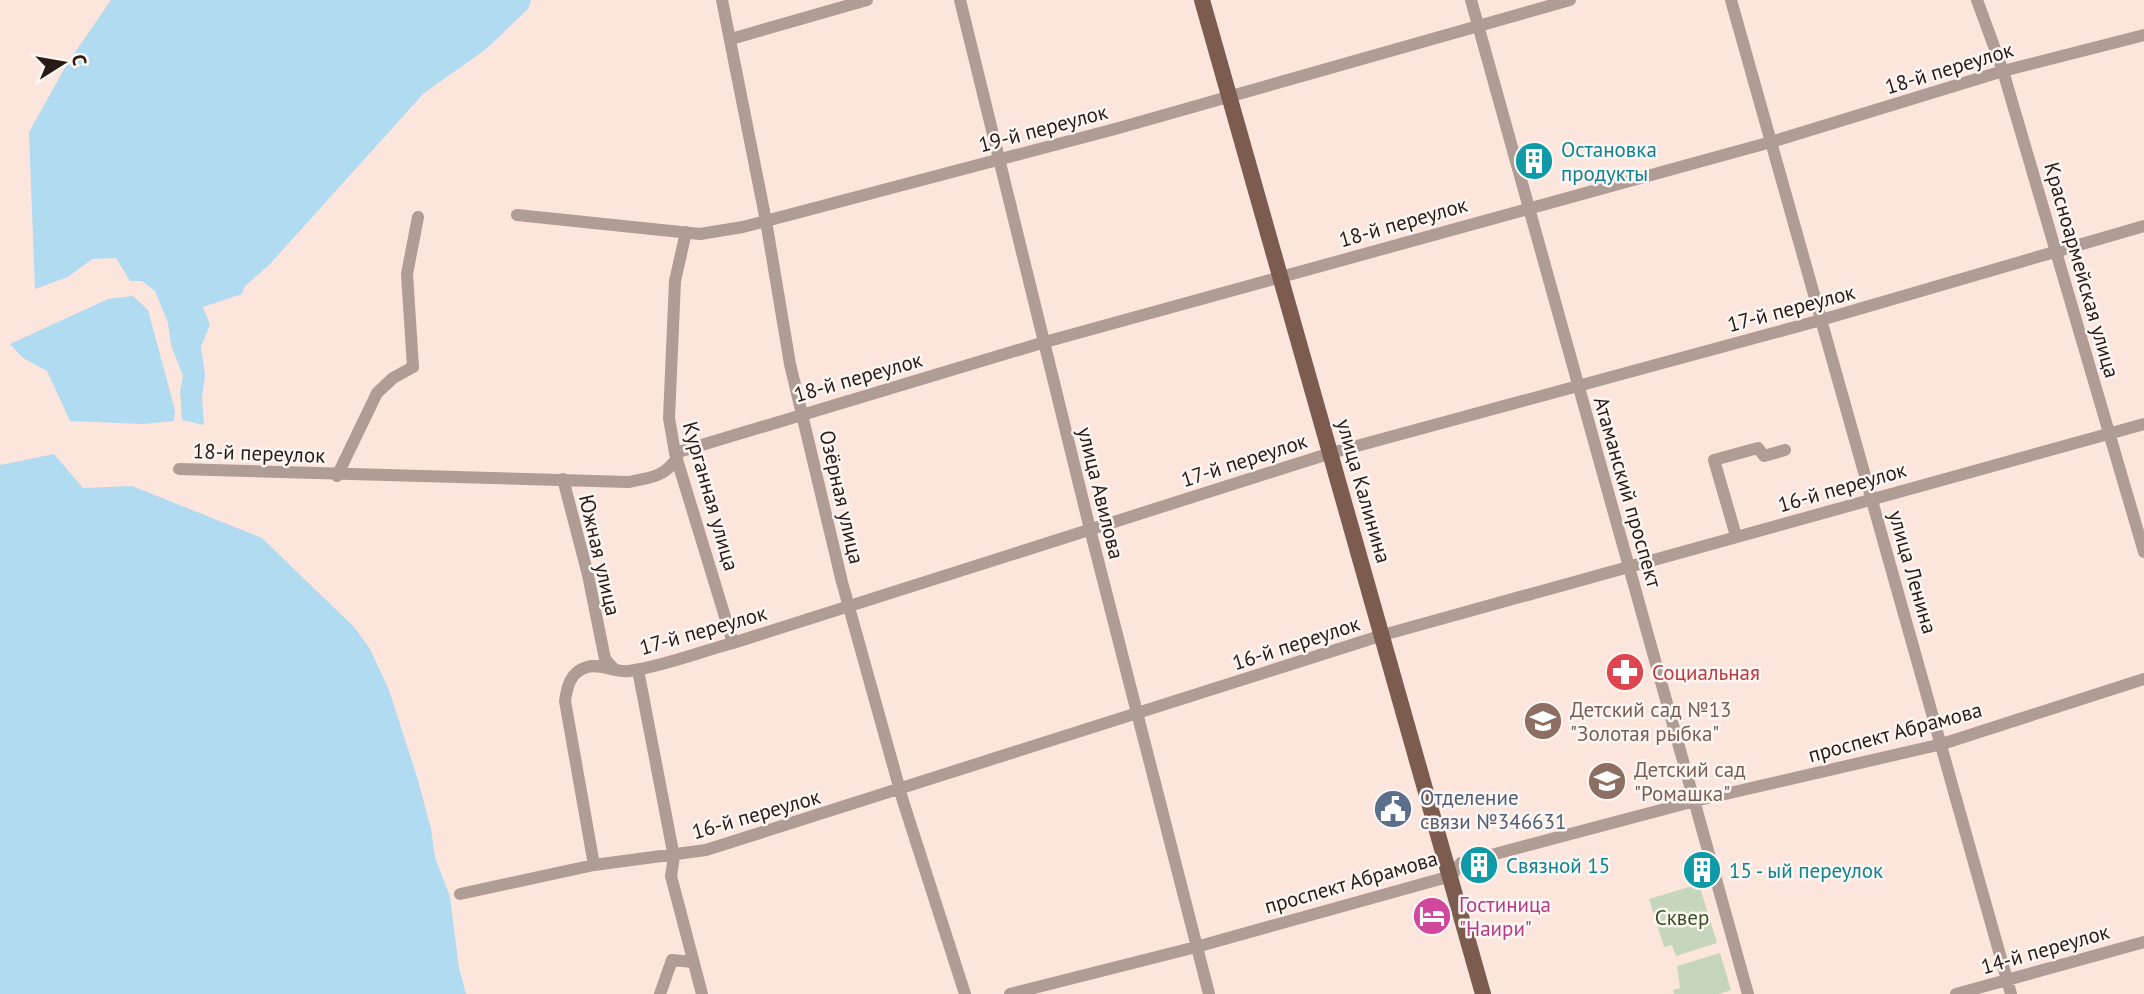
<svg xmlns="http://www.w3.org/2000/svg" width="2144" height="994" viewBox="0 0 2144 994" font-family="'PT Sans',sans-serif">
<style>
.green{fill:#c6d6bc}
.water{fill:#b0dbf0}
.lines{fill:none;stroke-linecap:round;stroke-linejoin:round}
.minor{stroke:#ae9c95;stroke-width:12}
.major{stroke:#7b5c4f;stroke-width:16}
.labels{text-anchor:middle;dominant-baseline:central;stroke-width:5;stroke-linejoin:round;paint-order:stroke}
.street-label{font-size:21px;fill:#281b16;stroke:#fef6f3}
.culture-label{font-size:21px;fill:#0d838f;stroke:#fef6f3;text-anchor:start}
.health-label{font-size:21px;fill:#be3a42;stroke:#fef6f3;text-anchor:start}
.education-label{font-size:21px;fill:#785e54;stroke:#fef6f3;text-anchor:start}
.service-label{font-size:21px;fill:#4e5e75;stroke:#fef6f3;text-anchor:start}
.hotel-label{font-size:21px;fill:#b23c85;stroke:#fef6f3;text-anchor:start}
.park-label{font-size:21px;fill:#355220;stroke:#fef6f3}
</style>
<rect width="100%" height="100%" fill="#fce5dc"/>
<path class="green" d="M1699,884l18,59 -41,13 -4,-11 -8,2 -15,-48z
M1720,953l11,37 -12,4h-45l-1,-4 7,-2 -3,-22z"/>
<path class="water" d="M111,0h420l-3,9 -43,41 -61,43 -155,172 -24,21 -3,8 -39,13 7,18 -9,21 4,29 -3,22 2,28 -22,-5 -2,-29 3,-15 -12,-31 -3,-22 -13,-32 -13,-10h-12l-14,-23 -24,1 -24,18 -33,12 -6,-157 38,-68z
M133,296l15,14 27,100 -1,11 -31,3 -73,-3 -23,-50 -24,-13 -13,-14 98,-45z
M54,454l29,34 49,-2 130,52 93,90 15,21 19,41 29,90 13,49 4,28 15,40 9,71 7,26h-466v-529z"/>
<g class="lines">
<path class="minor" d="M722,0l44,221 24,143 52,218 61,219 62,193
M960,0l130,529 119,465
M1471,0l277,994
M1731,0l280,994
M1977,0l26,71 141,481
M731,39l136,-39
M517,215l183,19 43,-7 372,-98 455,-129
M686,232l-11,49 -6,137 6,35 58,190
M675,453l370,-111 726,-200 232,-71 141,-36
M179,469l449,13c21,-4 37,-5 49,-24
M337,476l40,-83 16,-15 20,-11 -6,-93 11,-57
M563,479l25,96 17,84 9,10
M1736,536l-22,-76 44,-12 6,8 21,-6
M638,670l36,187 -3,19 31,118
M594,865l-29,-164c2,-14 5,-29 22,-34 14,-4 28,6 42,4 35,-5 70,-19 104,-28l598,-190 490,-133 323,-94
M460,894l134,-29 112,-15 677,-215 761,-211
M660,994l12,-34 21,2
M1010,994l186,-47 255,-71 10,-13 234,-62 247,-57 202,-65
M1956,994l188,-52"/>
<path class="major" d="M1202,0l281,994"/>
</g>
<defs>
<g id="building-disc" transform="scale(2.0125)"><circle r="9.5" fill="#0f9aa8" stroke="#fef6f3"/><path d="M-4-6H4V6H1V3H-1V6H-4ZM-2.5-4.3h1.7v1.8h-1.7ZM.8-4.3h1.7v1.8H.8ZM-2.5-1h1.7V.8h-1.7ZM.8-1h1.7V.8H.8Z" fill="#fff"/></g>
<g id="pharmacy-disc" transform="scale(2.0125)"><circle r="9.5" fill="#e0444e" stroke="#fef6f3"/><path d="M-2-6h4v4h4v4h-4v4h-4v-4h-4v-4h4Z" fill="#fff"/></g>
<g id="school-disc" transform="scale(2.0125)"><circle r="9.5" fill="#8d6e63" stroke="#fef6f3"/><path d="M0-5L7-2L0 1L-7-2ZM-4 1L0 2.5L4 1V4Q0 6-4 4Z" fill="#fff"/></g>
<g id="civic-disc" transform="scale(2.0125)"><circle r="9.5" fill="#5c6f8a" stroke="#fef6f3"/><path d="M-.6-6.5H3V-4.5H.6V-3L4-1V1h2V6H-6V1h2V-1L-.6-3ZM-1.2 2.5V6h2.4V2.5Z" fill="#fff"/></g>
<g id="hotel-disc" transform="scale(2.0125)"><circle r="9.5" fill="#d1479c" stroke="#fef6f3"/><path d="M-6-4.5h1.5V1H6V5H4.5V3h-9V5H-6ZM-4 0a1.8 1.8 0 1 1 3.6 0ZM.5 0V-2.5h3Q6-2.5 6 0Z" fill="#fff"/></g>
</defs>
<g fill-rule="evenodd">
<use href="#building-disc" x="1534" y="161"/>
<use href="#pharmacy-disc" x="1625" y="672"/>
<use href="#school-disc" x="1543" y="721"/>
<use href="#school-disc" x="1607" y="781"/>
<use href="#civic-disc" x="1393" y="809"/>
<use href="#building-disc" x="1479" y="865"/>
<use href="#building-disc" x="1702" y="870"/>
<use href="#hotel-disc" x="1432" y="916"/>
</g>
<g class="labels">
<g class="street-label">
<text transform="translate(1949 68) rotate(-17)">18-й переулок</text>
<text transform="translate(1043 128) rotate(-15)">19-й переулок</text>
<text transform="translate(1403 222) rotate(-16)">18-й переулок</text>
<text transform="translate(2082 270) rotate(74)">Красноармейская улица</text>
<text transform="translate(1791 308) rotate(-15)">17-й переулок</text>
<text transform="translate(858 377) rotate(-16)">18-й переулок</text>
<text transform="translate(259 453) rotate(2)">18-й переулок</text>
<text transform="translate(1244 460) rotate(-18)">17-й переулок</text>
<text transform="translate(1842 487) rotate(-16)">16-й переулок</text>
<text transform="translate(1364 491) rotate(74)">улица Калинина</text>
<text transform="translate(1628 492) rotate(74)">Атаманский проспект</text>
<text transform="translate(1101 493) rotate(76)">улица Авилова</text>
<text transform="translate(711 496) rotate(74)">Курганная улица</text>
<text transform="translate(842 497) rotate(77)">Озёрная улица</text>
<text transform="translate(600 555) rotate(77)">Южная улица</text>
<text transform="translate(1913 572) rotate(74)">улица Ленина</text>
<text transform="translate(703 630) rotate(-16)">17-й переулок</text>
<text transform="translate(1296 643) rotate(-18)">16-й переулок</text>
<text transform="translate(1895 732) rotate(-15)">проспект Абрамова</text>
<text transform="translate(756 814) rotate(-16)">16-й переулок</text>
<text transform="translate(1351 882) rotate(-16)">проспект Абрамова</text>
<text transform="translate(2045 949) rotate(-16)">14-й переулок</text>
</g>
<g class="culture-label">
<text x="1561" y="149">Остановка<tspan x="1561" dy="24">продукты</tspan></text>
<text x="1506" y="865">Связной 15</text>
<text x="1729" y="870">15 - ый переулок</text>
</g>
<g class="health-label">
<text x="1652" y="672">Социальная</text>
</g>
<g class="education-label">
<text x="1570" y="709">Детский сад №13<tspan x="1570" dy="24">"Золотая рыбка"</tspan></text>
<text x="1634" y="769">Детский сад<tspan x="1634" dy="24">"Ромашка"</tspan></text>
</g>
<g class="service-label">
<text x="1420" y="797">Отделение<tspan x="1420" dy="24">связи №346631</tspan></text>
</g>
<g class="hotel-label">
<text x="1459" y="904">Гостиница<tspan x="1459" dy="24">"Наири"</tspan></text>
</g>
<g class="park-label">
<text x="1682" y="917">Сквер</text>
</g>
</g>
<g transform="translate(63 63) rotate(79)" stroke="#fef6f3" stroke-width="5" paint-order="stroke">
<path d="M0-5L12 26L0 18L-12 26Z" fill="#281b16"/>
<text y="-10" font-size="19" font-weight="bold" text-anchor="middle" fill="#281b16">С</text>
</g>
</svg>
